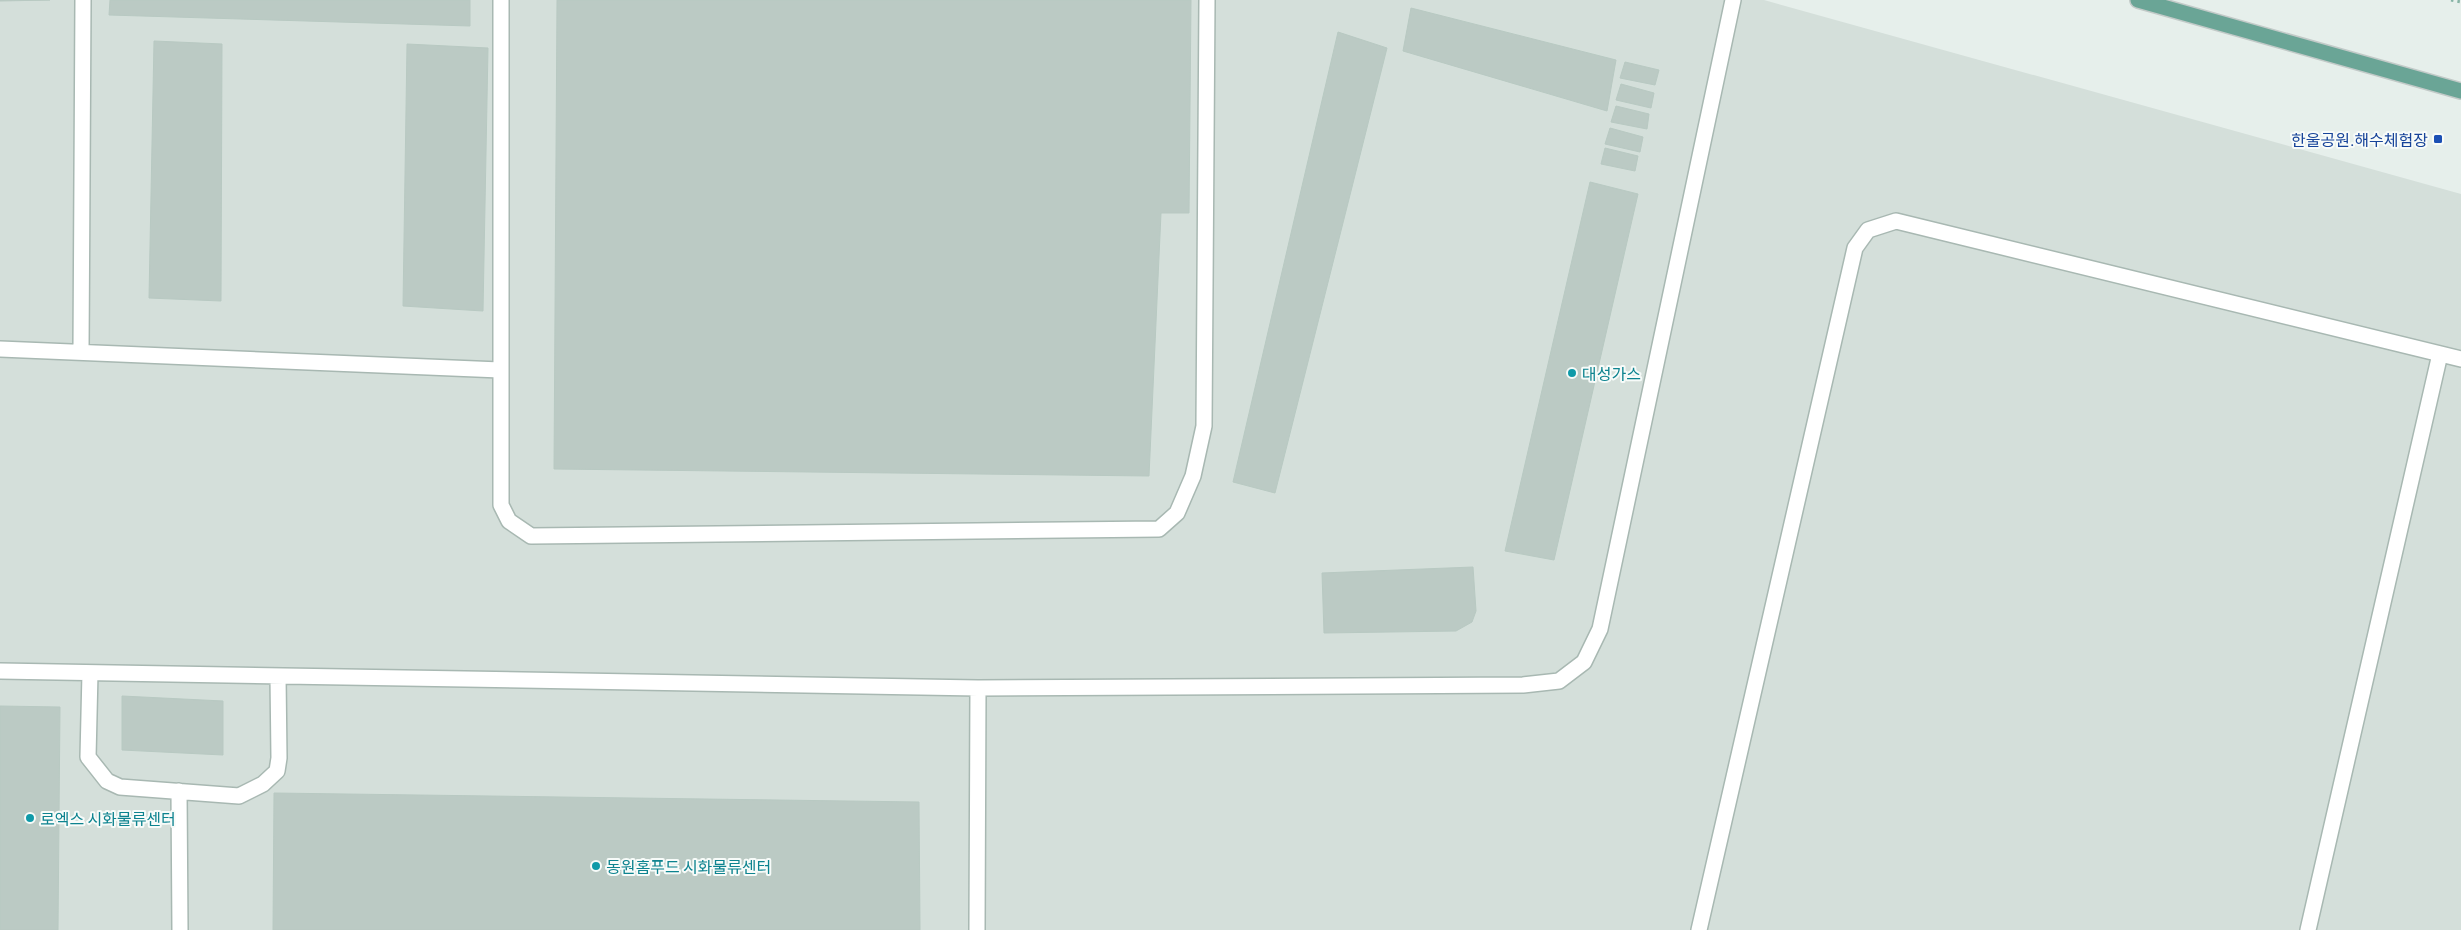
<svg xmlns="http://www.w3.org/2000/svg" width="2461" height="930" viewBox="0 0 2461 930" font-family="Barlow,'Noto Sans KR',sans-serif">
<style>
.built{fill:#d4dfda}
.building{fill:#bbcac4;stroke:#b8c9c2}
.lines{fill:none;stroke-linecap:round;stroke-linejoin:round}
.minor-casing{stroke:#a8b8b2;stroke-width:18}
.major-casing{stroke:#c2cac8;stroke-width:18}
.path{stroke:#86b3a5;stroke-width:3;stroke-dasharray:2.5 4;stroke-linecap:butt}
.minor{stroke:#fff;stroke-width:15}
.major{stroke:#6aa596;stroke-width:15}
.transit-dot{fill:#1a4fb4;stroke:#f7fbf9;stroke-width:2}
.culture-dot{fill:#0f9aa8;stroke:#f7fbf9;stroke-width:2}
.labels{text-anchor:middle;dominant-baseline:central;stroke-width:4;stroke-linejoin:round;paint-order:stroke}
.transit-label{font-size:16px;fill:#164399;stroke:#f7fbf9;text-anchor:end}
.culture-label{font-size:16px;fill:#0d838f;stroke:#f7fbf9;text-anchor:start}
</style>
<rect width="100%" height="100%" fill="#e6efeb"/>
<path class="built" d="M0,0h1764l697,194v736h-2461z"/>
<path class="building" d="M0,0h50l-50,1z
M110,0h360v26l-361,-11z
M557,0h634l-2,213h-28l-12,263 -595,-7z
M1411,8l205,52 -9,51 -204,-60z
M1338,32l49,16 -112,445 -42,-11z
M154,41l68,3 -1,257 -72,-3z
M407,44l81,4 -5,263 -80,-5z
M1625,62l34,8 -4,15 -35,-7z
M1621,84l33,9 -3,15 -35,-8z
M1616,106l33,8 -2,15 -36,-7z
M1610,128l33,9 -3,15 -35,-8z
M1605,148l33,8 -3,15 -34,-7z
M1590,182l48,12 -84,366 -49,-9z
M1473,567l3,44 -4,11 -16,9 -132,2 -2,-60z
M122,696l101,5v54l-101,-5z
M0,706l60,1 -2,223h-58z
M274,793l645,9 1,128h-647z"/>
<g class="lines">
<g class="minor-casing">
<path id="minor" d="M501,0v505l8,16 22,15 628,-7 18,-16 16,-37 11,-50 3,-426
M0,349l500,21
M81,352l2,-352
M0,671l978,17 545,-3 36,-4 25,-19 16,-33 133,-629
M90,673l-2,84 19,24 13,6 119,9 24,-12 14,-13 2,-13 -1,-82
M179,791l1,139
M977,930l1,-242
M1699,930l156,-682 13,-18 28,-9 565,138
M2308,930l132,-576"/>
</g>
<g class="major-casing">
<path id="major" d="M2138,0l323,91"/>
</g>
<path class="path" d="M2451,0l10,2"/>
<use href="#minor" class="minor"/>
<use href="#major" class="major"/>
</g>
<rect class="transit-dot" x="2433" y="134" width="10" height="10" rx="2.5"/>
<g class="culture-dot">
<circle cx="1572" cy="373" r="5"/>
<circle cx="30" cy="818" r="5"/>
<circle cx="596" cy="866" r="5"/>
</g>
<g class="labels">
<g class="transit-label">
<text x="2428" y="139">한울공원.해수체험장</text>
</g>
<g class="culture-label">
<text x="1582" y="373">대성가스</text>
<text x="40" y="818">로엑스 시화물류센터</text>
<text x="606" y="866">동원홈푸드 시화물류센터</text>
</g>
</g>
</svg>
